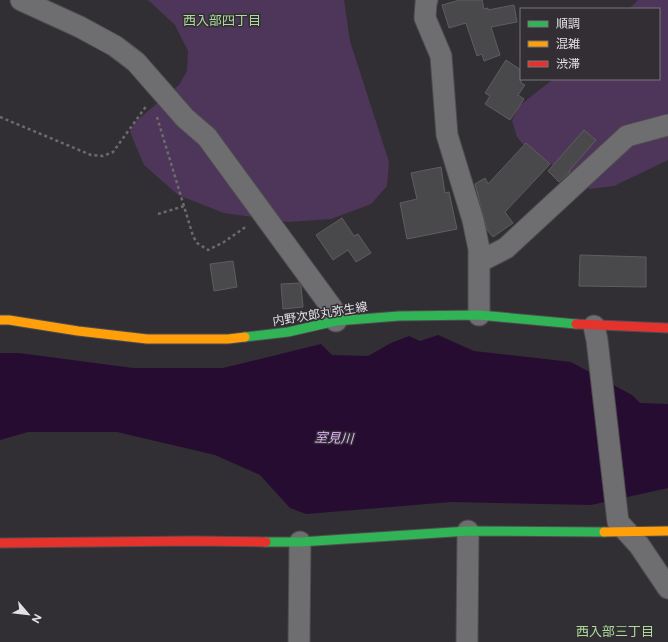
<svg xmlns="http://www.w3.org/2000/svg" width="668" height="642" viewBox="0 0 668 642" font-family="Figtree,'Noto Sans JP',sans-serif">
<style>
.green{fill:#4d3659}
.water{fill:#270c32}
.building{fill:#49484a;stroke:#5f5d60}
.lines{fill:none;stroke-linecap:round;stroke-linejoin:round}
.street-casing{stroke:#4e4c4f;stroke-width:23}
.fast-casing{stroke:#4e4c4f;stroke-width:11}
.slow-casing{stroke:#4e4c4f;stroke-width:11}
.jam-casing{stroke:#4e4c4f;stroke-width:11}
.path{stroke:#6c6a6c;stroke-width:2.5;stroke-dasharray:3 3;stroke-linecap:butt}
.street{stroke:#6e6d6f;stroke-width:21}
.fast{stroke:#30b455;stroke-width:9}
.slow{stroke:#ff9f0a;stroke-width:9}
.jam{stroke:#e5322d;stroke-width:9}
.labels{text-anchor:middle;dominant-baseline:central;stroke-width:3;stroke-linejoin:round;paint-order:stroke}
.street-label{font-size:12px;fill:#e3e1e5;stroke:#322e34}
.neighbourhood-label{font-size:13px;fill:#acdb9b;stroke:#322e34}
.water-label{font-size:13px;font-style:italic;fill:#e2b3fb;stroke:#322e34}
</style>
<rect width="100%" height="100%" fill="#312f33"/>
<path class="green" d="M148,0h196l6,41 39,121 -2,24 -16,18 -40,15 -42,3 -65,-9 -46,-18 -34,-30 -14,-33 5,-10 44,-37 8,-14 1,-20 -13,-26z
M638,0h30v160l-54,26 -24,3 -64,-41 -9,-11 -5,-16 6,-14 35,-28h106v-70h-30z"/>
<path class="water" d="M438,335l36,16 97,11 61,33 8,8 28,1v84l-77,17 -140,-3 -145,12 -16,-6 -30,-33 -45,-20 -98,-23h-89l-28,8v-87h19l114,15h90l98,-24 11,11 36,1 23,-13 18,-7 11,5z"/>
<path class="building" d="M460,0h22l2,9 4,-1v2l26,-5 3,17 -26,5 9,28 -16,6 -2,-7 -5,2 -11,-33 -17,5 -7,-23z
M506,60l15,10v13l4,2 -7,10 6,4 -14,21 -25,-16 5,-8 -5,-3z
M584,130l12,10 -27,31 1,1 -11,10 -11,-11z
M526,143l24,21 -45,48 8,11 -20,14 -6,-7 -12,-46 10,-6 3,6z
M441,167l4,26 4,-1 8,37 -50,10 -7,-36 17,-4 -6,-26z
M342,218l12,18 4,-2 13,19 -15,9 -8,-12 -15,10 -17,-25z
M580,255l66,2v30l-67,-1z
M233,261l4,26 -23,4 -4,-27z
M299,283l2,3 2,21 -20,2 -2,-25z"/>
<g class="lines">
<g class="street-casing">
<path id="street" d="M21,0l59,27 35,19 21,16 49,56 22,19 125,171 4,13
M427,0l-1,3 -1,15 16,38 6,79 26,85 6,29v66
M479,262l27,-14 121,-112 41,-11
M594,326l3,14 21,182 21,23 29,43
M299,642l1,-100
M467,642l1,-111"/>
</g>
<g class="fast-casing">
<path id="fast" d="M245,337l43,-5 48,-11 63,-5 80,-1 97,9
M266,542h34l168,-11 136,1"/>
</g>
<g class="slow-casing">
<path id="slow" d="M0,320h9l69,11 69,8h81l17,-2
M604,532l64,-1"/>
</g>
<g class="jam-casing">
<path id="jam" d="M576,324l92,4
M0,543l194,-2 72,1"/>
</g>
<path class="path" d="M0,117l91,38 12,1 10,-4 34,-47
M157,117l36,119 4,7 11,7 16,-8 23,-16
M158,214l26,-8"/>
<use href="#street" class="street"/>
<use href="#fast" class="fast"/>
<use href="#slow" class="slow"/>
<use href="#jam" class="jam"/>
</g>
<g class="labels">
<g class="street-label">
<text transform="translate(320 314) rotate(-9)">内野次郎丸弥生線</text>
</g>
<g class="neighbourhood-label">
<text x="222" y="20">西入部四丁目</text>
<text x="615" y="631">西入部三丁目</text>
</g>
<g class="water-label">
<text transform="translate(334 438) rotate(2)">室見川</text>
</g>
</g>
<rect x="520" y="8" width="140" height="72" fill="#322e34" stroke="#79767b"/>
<rect x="528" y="21" width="20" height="6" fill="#30b455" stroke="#79767b"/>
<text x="556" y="28" font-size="12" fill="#e3e1e5">順調</text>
<rect x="528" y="41" width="20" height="6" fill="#ff9f0a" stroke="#79767b"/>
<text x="556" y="48" font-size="12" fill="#e3e1e5">混雑</text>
<rect x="528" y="61" width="20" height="6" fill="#e5322d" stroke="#79767b"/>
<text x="556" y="68" font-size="12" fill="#e3e1e5">渋滞</text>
<g transform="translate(28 614) rotate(118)" stroke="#322e34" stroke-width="3" paint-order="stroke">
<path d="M0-3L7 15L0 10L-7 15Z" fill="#e3e1e5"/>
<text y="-6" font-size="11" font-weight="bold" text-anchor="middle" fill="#e3e1e5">N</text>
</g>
</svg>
